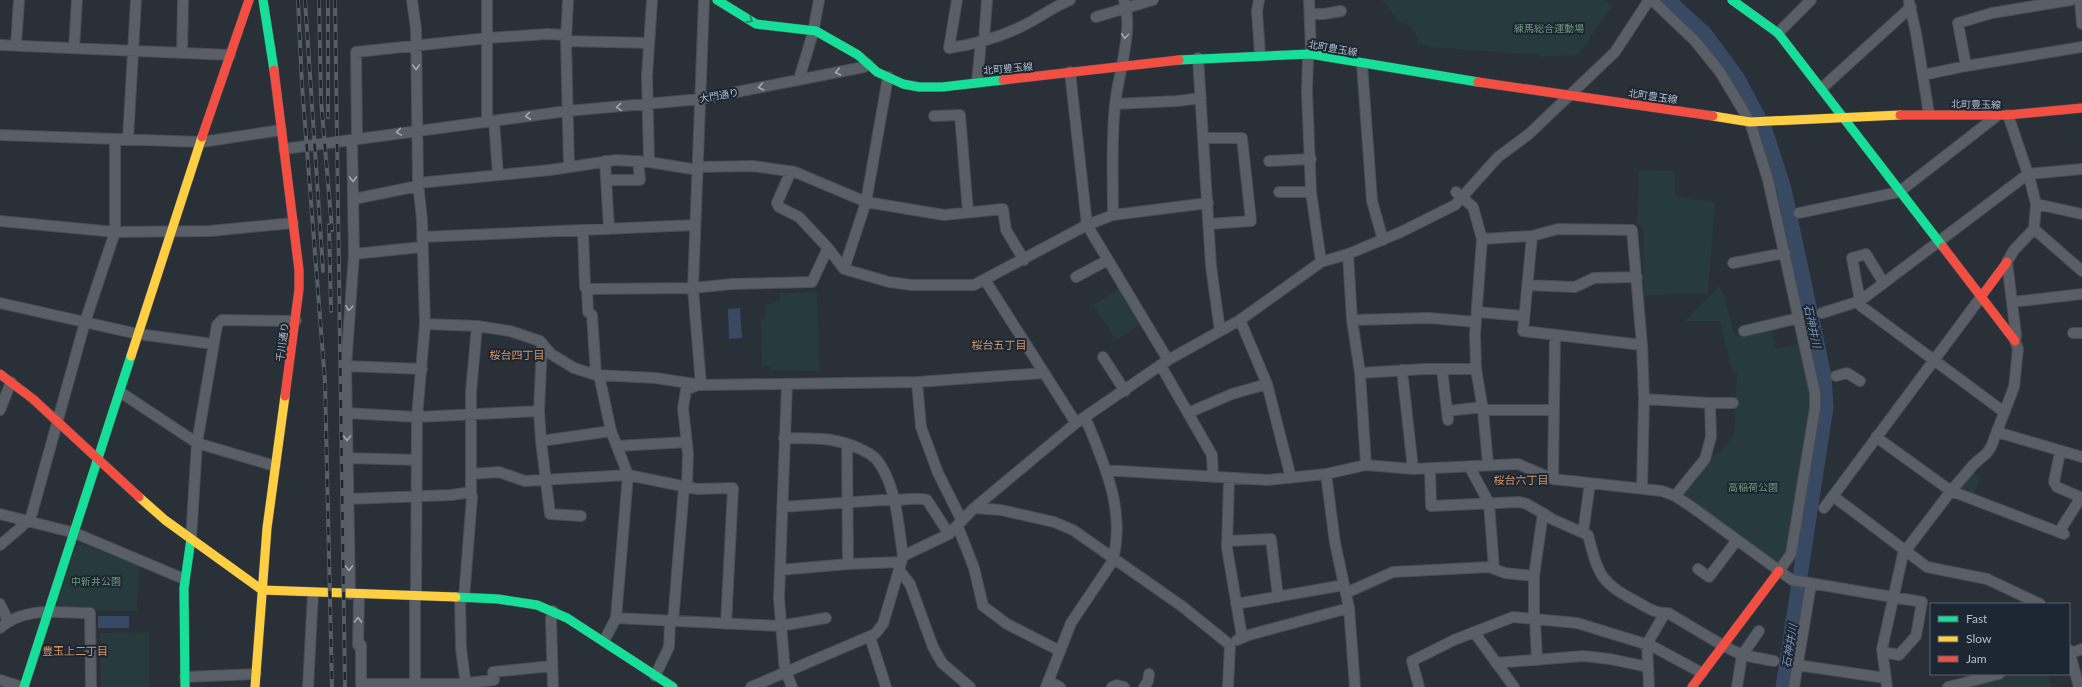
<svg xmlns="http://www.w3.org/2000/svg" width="2082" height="687" viewBox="0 0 2082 687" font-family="Lato,'Noto Sans JP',sans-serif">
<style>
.green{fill:#273a3e}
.water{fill:#384963}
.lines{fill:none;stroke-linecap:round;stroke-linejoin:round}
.river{stroke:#384963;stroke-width:15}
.street-casing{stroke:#484c53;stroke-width:12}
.fast-casing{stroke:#484c53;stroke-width:10}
.slow-casing{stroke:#484c53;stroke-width:10}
.jam-casing{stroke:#484c53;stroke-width:10}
.street{stroke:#5a5e66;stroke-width:10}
.fast{stroke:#16e098;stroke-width:9}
.slow{stroke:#ffcf43;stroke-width:9}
.jam{stroke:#f24e42;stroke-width:9}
.rail-casing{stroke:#595d64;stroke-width:4}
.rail{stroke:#1d2633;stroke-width:2.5;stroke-dasharray:8;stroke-linecap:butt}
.oneway{stroke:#1a8366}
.oneway2{stroke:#a2a9b5}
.labels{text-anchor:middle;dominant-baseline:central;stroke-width:4;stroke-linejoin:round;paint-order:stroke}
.park-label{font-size:10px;fill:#6b9a76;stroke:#1d2633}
.street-label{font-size:10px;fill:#b4bcc9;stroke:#1d2633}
.water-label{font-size:11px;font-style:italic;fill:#7c92b1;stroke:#1d2633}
.neighbourhood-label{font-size:11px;fill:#d59563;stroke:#1d2633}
</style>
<rect width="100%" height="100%" fill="#2a3038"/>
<path class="green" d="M1382,0h222l8,6 -34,49 -38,2 -1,-2 -109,-8 -12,-3c0,-11 -8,-21 -19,-23z
M1639,170l36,1v26l40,5 -7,92 -64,1 -1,-70h-6z
M1719,286l8,13 -2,2 10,35 36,-8 5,21 27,-6 10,59 -21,143 -15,19 -94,-69 -1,-3 26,-35 12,-4 14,-19 3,-60 -5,-2 -12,-51h-35z
M1121,288l20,36 -25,16 -23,-35z
M817,292l2,79 -49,-1v-4h-8l-1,-47 5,-1 -1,-14h7l8,-4v-7z
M1971,473l10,3 -7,18 -13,-5v-4z
M82,544l57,22 -2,45 -80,-1 -1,-4 20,-60z
M149,632v55h-48l-1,-54z
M2005,674h43l3,13h-95z"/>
<path class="water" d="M740,308l2,30 -13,1 -1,-30z
M98,616h31v12h-31z"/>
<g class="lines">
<path class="river" d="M1668,0l37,34 33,45 27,51 19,59 40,187 2,31 -43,280"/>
<g class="street-casing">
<path id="street" d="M412,0l4,29 2,154 4,37 3,104 -8,93 -1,179
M568,0l-2,41 3,126
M957,0l-8,48c28,-4 58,-13 83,-27 12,-7 24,-15 38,-21
M1259,0l-2,11 3,44
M1309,0l2,51 -3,7 -1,34 4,100 10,70
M1652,0l43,41 25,31 30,50 18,58 47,213v15l-24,146 -12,17
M2080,0l2,24
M1909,2l7,31 13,81
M1310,14h14l17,-3
M1096,17l57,-17
M1778,33l33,-33
M984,40l3,-40
M566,41l82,2
M0,45l230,10
M16,45l3,-45
M74,48l3,-48
M182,53l1,-53
M1198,58l13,208 9,65
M1362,64l10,137 11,39
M1966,66l-8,-43 34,-10 79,-13
M1070,72l17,153 81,135
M1923,75l43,-9 116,-19
M799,79l14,-46 6,-33
M977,82l4,-40
M1822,88l89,-81
M1115,104l62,-3 24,-3
M934,116l26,-1 8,97
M494,121l4,54
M487,122v-122
M0,135l202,7 79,-12
M1204,138h38l9,83 -42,3
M128,139l8,-139
M357,139l-1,-87 132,-14 59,-4 19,1
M284,149l283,-38 134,-12 163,-32 4,-3
M605,161l4,68
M1269,161l42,-2
M649,162l-2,-86 5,-76
M698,167l55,-1 42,6 71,30 78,13 59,-6 3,21 18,30
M791,171l-14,32 2,4 20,10 29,31 16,21 45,13 23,3h62l113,-60 26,-10 95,-12
M607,180h33l-2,-19
M418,183l132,-13 66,-10 33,2 49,8
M1279,192h32
M1456,192l17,15 9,32 -7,95 1,35 7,41 5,54
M354,199l64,-13
M2036,204l46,10
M1799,213l100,-21 99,-77
M1113,215c0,-36 -2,-73 2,-110 3,-32 19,-73 9,-105
M0,221l115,11 95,-1 83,-8
M2034,229l48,42
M583,230l2,57 4,2 104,-1 39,-4 80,-2 16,-34
M1532,236l-9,95 119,14
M422,237l273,-12
M1482,239l50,-3 26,-7 74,1 10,115 2,54 -2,90
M354,254l68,-7
M1348,254l4,66 8,53 6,92
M1733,263l52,-10
M844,269l22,-67 22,-125
M1076,277l32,-17
M985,280l91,143
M1883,282l-17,-28 -14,4 8,43 168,-127 54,-5
M1527,285l48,2 19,-9 43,-1
M587,288l1,24 4,3 4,60
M2012,302l70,-8
M0,303l138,31 75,10
M1477,312l47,4
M1822,313l38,-12 1,5 143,106
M1240,320l27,64 24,94
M1352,320l77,-2 47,4
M425,324l52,2 33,5 30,10 11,13 23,14 22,7 60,3 45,7 216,-3 127,-9
M1744,331l55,-13
M2073,333h9
M542,344l-3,67 2,30 9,73 31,2
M1103,357l22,34
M346,366l76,3
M1161,366l51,89 1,22
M1442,369l6,51
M1402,370l11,99
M1360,373l65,-4h51
M599,375l12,56 17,44 -12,143 -12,23
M1836,376l11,-3 13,8
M917,382l4,45 17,46 24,48
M701,385l-8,-97 11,-288
M120,392l77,51 78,23
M1644,399l66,4 1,34 -6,22 -30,37
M1710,403h23
M0,410l11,-28
M1483,410h71
M1447,411l36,-4
M346,413l71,4 122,-6
M1188,413l44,-19 35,-10
M1997,432l85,25
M1876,437l75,54 113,43
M784,438c17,1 36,-1 52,3 12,2 33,10 41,19 20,26 21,65 26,96
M541,441l70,-10
M847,444l1,120
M617,446l70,-4
M347,458l70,2
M1469,466l20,37 5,66
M1430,468l1,38 88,-4 8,2 27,16 34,15c11,42 12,47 51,68 9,5 18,11 29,10l54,32 20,10 -5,32
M1107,471h13l148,9 58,-6 40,-9 47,4 105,-5 35,15 109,12 13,5 14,9 103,75 130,22 -6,34 -17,19 -10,-2 -6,2
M471,474l28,-2 26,9 103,-6 69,14 36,-1 -7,136
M1326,474l9,69 14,65 6,79
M1229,478l-2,70 15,89
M1553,479l2,-144
M687,487l1,-33 -5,-46 3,-18 12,-5
M1833,496l94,71 60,12 53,25
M348,499l103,-4 20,-3v-100l6,-66
M782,507l101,-7c14,2 31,-4 44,0l22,34
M974,508l27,2 53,12 19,8 110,77 47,38 -2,42
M1824,508l157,-211
M0,514l75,19 109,46
M958,527l16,41 9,38 24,18 53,27
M2059,532l19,-30v-6l-21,-9 -3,-5 6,-30
M1583,533l7,-50
M191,539l6,-96 20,-118 5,-5 74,1
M1227,541l44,-2 7,58
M0,545l19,-16 12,-12 54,-195 30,-90v-93
M1698,569l11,8 28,-37
M780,570l68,-6 53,-2
M899,570l11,14 23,63 9,16 28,24
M1346,593l47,-21 96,-5 16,6 29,3
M350,594l-4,-228 8,-112 -2,-114
M415,596v91
M460,597l1,51 5,39
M464,598l8,-101 -1,-5
M0,604l8,17
M1236,604l108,-19
M616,618l164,8 46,-8
M1534,619v-43l9,-63
M1535,619l2,41
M673,622l11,-135
M0,628c25,-22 58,-15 90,-15l1,74
M1759,631l-17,24 32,6
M1474,632l40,55
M870,637l16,50
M1237,640l12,-5 100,-27
M358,645l1,-50
M361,645v39h98l35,-4 -1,-8 59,-6
M2069,650l10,37
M2069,654l13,-5
M1496,663l87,-7 27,3 38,8
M1797,665l88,13
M786,672l6,15
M785,673l-6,-75 8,-214
M655,676l14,-29 1,-25
M185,677l71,-3
M0,680l22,7
M1048,681l12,6
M308,687l5,-94
M553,687l-2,-68 2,-8
M751,687l124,-53 8,-10 20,-68 46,-22 25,-26 102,-85 92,-63 72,-40 81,-58 27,-8 53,-22 54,-27 43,-48 31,-23 86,-82 34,-52
M1046,687l25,-64 41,-61c15,-49 -8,-99 -27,-145
M1112,687l5,-2 7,2
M1144,687l4,-6 1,-7
M1419,687l-7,-26 42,-21 59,-23 64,6 75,23 50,27
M1649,687l-2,-43 18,-31
M1794,687l17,-103
M1887,687l-5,-38 21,-95 48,-63 23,-27 13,-11 4,-6 23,-60 4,-38 -3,-8 1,-6 -9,-73 7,-12 20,-21 2,-25 -6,-24 -22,-65
M1948,687l51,-13"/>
</g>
<g class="fast-casing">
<path id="fast" d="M263,0l11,70
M717,0l39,24 60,7 42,24 19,17 26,12 16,3h23l61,-7
M1732,0l46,33 165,214
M1179,60l131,-6 168,28
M456,597l42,2 39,6 30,13 106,69
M24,687l107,-331
M185,687l-1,-99 7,-49"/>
</g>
<g class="slow-casing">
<path id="slow" d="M1713,116l37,6 150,-7
M131,356l71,-219
M139,497l26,23 97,70 194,7
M255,687l12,-159 18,-132"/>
</g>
<g class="jam-casing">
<path id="jam" d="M274,70l25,200v19l-14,107
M1003,80l176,-20
M1478,82l235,34
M1900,115h108l74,-7
M202,137l47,-137
M1943,247l72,94
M1981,297l26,-35
M0,374l33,25 106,98
M1692,687l87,-116"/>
</g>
<use href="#street" class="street"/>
<use href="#fast" class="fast"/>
<use href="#slow" class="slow"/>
<use href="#jam" class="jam"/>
<g class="rail-casing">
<path id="rail" d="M298,0l4,85 23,297 7,305
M305,0l18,271
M319,0l2,100 11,130
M328,0v117
M335,0l10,687
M329,225l2,86"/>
</g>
<use href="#rail" class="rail"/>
</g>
<defs><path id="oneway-chevron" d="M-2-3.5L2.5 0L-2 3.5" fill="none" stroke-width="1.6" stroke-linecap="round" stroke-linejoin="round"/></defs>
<use class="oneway" href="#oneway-chevron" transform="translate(750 20) rotate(32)"/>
<g class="oneway2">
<use href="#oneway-chevron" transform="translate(1125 36) rotate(95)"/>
<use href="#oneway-chevron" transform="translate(416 67) rotate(89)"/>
<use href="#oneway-chevron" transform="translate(838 72) rotate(169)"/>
<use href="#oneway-chevron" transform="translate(761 87) rotate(169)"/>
<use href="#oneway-chevron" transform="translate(619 107) rotate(175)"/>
<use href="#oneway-chevron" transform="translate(528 116) rotate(173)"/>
<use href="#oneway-chevron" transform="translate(399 132) rotate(171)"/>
<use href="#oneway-chevron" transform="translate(353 179) rotate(89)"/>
<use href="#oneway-chevron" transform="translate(349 308) rotate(96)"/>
<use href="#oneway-chevron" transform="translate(347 438) rotate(89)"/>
<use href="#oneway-chevron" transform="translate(349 568) rotate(89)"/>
<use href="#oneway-chevron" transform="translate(358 620) rotate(-89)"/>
</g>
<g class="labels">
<g class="park-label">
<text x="1549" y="28">練馬総合運動場</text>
<text x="1753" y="487">高稲荷公園</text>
<text x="96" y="581">中新井公園</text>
</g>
<g class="street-label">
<text transform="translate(1333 48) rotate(10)">北町豊玉線</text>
<text transform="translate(1008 68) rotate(-5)">北町豊玉線</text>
<text transform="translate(719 95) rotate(-10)">大門通り</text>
<text transform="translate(1653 96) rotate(8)">北町豊玉線</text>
<text transform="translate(1976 104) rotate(1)">北町豊玉線</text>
<text transform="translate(282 342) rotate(-82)">千川通り</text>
</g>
<g class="water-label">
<text transform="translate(1813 326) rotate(78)">石神井川</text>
<text transform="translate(1789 646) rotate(-81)">石神井川</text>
</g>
<g class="neighbourhood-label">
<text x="999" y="344">桜台五丁目</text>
<text x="517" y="354">桜台四丁目</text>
<text x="1521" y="479">桜台六丁目</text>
<text x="75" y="650">豊玉上二丁目</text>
</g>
</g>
<rect x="1930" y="603" width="140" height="72" fill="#1d2633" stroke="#59626f"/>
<rect x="1938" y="616" width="20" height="6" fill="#16e098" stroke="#59626f"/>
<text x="1966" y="623" font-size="12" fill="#b4bcc9">Fast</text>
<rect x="1938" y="636" width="20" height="6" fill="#ffcf43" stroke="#59626f"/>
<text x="1966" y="643" font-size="12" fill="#b4bcc9">Slow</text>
<rect x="1938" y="656" width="20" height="6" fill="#f24e42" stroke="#59626f"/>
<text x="1966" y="663" font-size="12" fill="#b4bcc9">Jam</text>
</svg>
